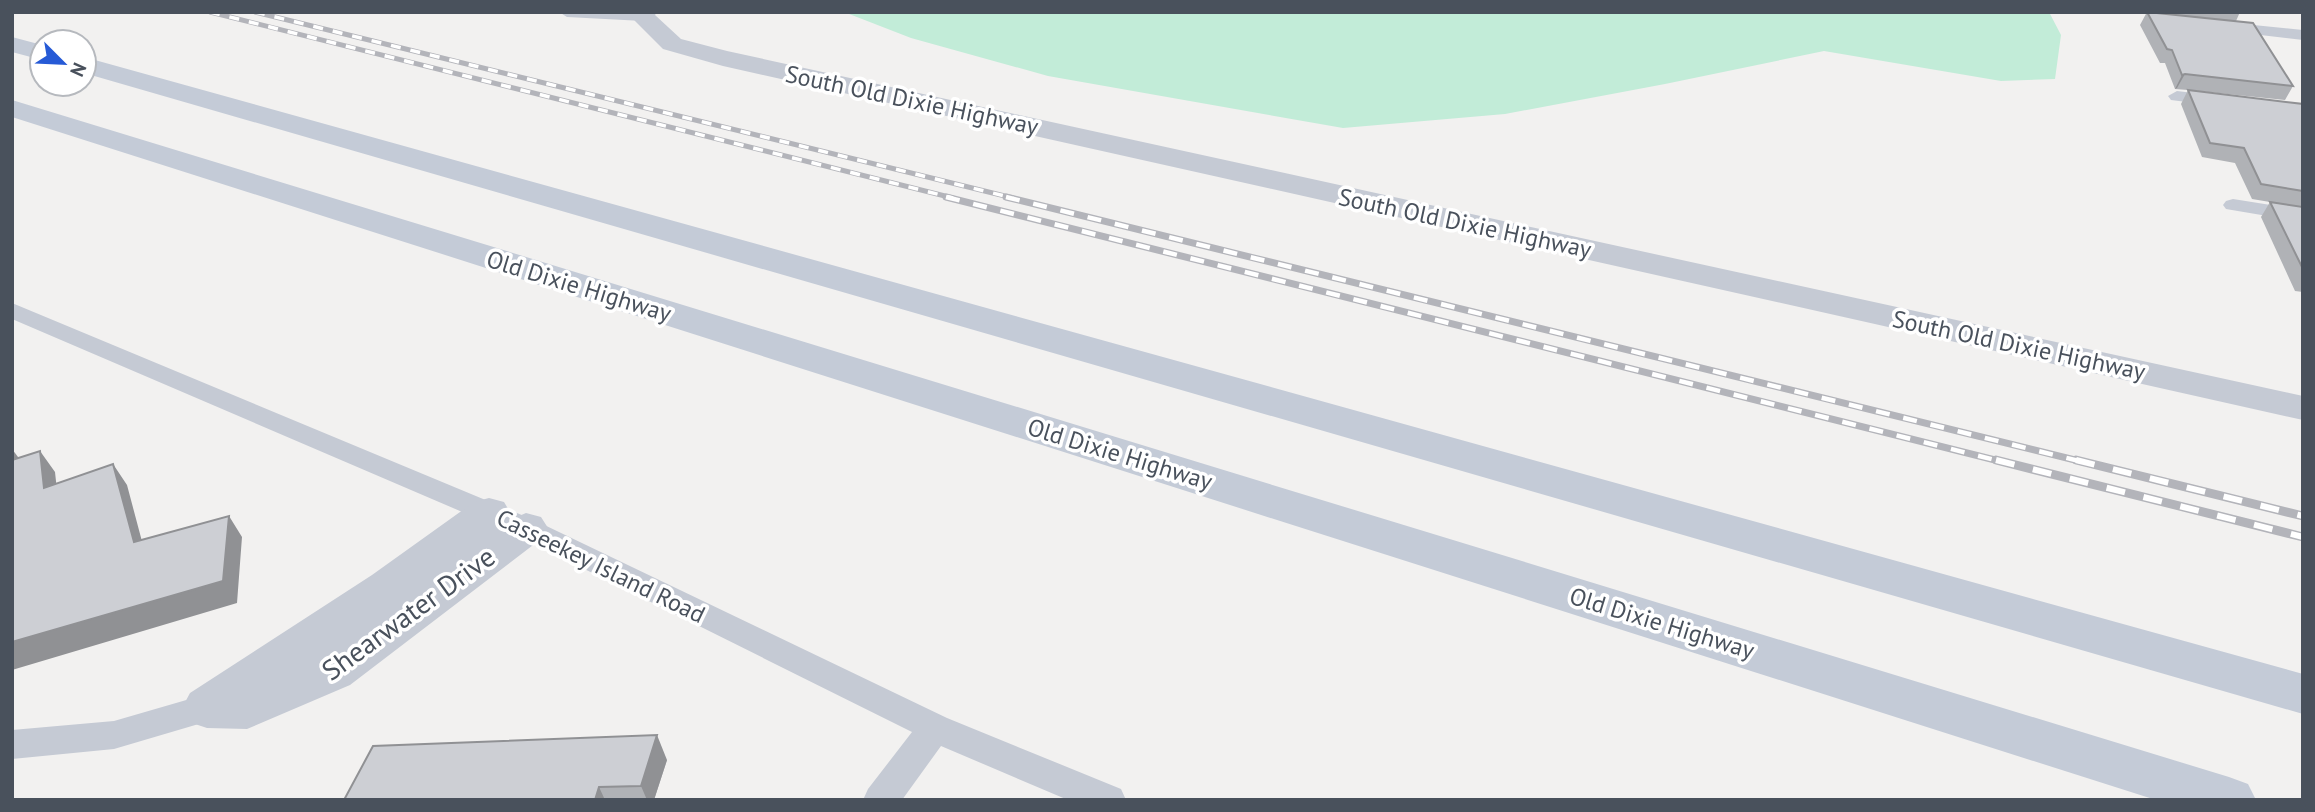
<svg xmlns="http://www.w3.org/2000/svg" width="2315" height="812" viewBox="0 0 2315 812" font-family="'PT Sans',sans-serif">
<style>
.green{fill:#c2ecd8}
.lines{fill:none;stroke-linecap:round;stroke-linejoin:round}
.service{fill:#c5cad4;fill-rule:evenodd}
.minor{fill:#c5cad4;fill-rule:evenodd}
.tertiary{fill:#c5cad4;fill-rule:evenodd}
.secondary{fill:#c4cbd7;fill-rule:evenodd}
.rail-far2-casing{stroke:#b3b4ba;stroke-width:5}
.rail-far1-casing{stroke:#b3b4ba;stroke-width:7}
.rail-casing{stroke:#b3b4ba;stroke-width:9}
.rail-far2{stroke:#fff;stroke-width:3.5;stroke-dasharray:10;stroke-linecap:butt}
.rail-far1{stroke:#fff;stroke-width:4.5;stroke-dasharray:14;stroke-linecap:butt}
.rail{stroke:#fff;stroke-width:6;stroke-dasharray:19;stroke-linecap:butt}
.wall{fill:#b0b2b6}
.shaded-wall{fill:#909194}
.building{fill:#cdcfd4;stroke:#909194;stroke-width:2}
.labels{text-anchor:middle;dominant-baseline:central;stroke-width:7;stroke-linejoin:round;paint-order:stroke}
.street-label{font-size:24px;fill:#49515c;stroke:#fff}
.near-street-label{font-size:28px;fill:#49515c;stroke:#fff}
</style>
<rect width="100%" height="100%" fill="#f2f1f0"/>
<path class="green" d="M844,12h1205l12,23 -6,44 -54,2 -177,-30 -159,33 -160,30 -162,14 -295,-52 -137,-38z"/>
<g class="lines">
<path class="service" d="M559,12h88l4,4 -8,5 -76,-4z
M2224,22l79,8v10l-85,-10 -2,-3 2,-3z
M2177,91l41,5 9,5 -9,5 -47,-6 -3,-4z
M2233,199l70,11v12l-77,-13 -3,-4 3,-4z
M12,303l524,218 411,197 174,71 5,11h-58l-127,-54 -39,54h-39l5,-11 44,-57 -396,-197 -504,-216z
M207,694l12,4 5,10 -5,10 -105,31 -102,10v-29l102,-9z"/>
<path class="minor" d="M489,498l15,4 6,10 -7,11 23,-10 15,4 7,11 -7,11 -191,146 -103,44 -40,-1 -18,-6 -7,-14 8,-15 182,-118 102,-73z"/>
<path class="tertiary" d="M633,12h24l-2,3 26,24 46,12 1576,345v24l-1580,-354 -60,-17 -28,-28 -4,-5z"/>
<path class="secondary" d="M12,37l30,8v15l-30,-8z
M84,57l2219,617v40l-2219,-641z
M12,100l2217,677 19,7 8,16h-100l-2144,-683z"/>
<g class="rail-far2-casing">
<path id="rail-far2" d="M210,12l743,186
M255,12l758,186"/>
</g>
<g class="rail-far1-casing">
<path id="rail-far1" d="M946,197l1057,265
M1006,197l1077,265"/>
</g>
<g class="rail-casing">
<path id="rail" d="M1996,460l307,77
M2076,460l227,56"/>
</g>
<use href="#rail-far2" class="rail-far2"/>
<use href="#rail-far1" class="rail-far1"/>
<use href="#rail" class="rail"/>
</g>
<path class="wall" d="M2147,12l146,74 -8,14 -96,-10 114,14v188l-8,-1 -34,-74 9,-15 -18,-3 -17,-36 -33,-6 -21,-53 7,-14 -13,-1 -10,-26h-5l-20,-38z
M2149,12h91l-4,9z
M667,760l-13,40h-310z"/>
<path class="shaded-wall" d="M2185,74l-8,14 -2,1 7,-14z
M12,449l6,8 1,27 -7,-9z
M40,451l15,21 4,37 -15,-21z
M113,464l14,21 21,79 -14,-22z
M229,516l13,21 -5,66 -225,67v-28z
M657,735l10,25 -13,40h-7l-6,-14z
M599,787l6,13h-10z"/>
<path class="building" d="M2147,12l106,11 40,63 -108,-12 -3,1 -10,-25 -5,-1z
M2188,90l115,14v87l-42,-7 -17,-36 -34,-5z
M2270,202l33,5v62z
M40,451l4,37 69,-24 21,78 95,-26 -6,65 -211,61v-182z
M657,735l-16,51 -42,1 -4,13h-251l29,-54z"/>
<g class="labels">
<g class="street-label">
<text transform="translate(912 100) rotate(12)">South Old Dixie Highway</text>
<text transform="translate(1465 223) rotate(12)">South Old Dixie Highway</text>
<text transform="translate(579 286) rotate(17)">Old Dixie Highway</text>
<text transform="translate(2019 345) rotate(12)">South Old Dixie Highway</text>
<text transform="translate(1120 454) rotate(17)">Old Dixie Highway</text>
<text transform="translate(601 566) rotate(26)">Casseekey Island Road</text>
<text transform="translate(1662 623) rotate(17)">Old Dixie Highway</text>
</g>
<g class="near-street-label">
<text transform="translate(408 613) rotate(-36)">Shearwater Drive</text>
</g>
</g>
<rect width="2315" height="812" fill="none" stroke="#49515c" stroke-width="28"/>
<g transform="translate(63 63) rotate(114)"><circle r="33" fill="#ffffff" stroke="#b6b9be" stroke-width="2"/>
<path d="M0-5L12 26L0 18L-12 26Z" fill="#265ad6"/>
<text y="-10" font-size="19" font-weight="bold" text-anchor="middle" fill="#49515c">N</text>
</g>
</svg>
